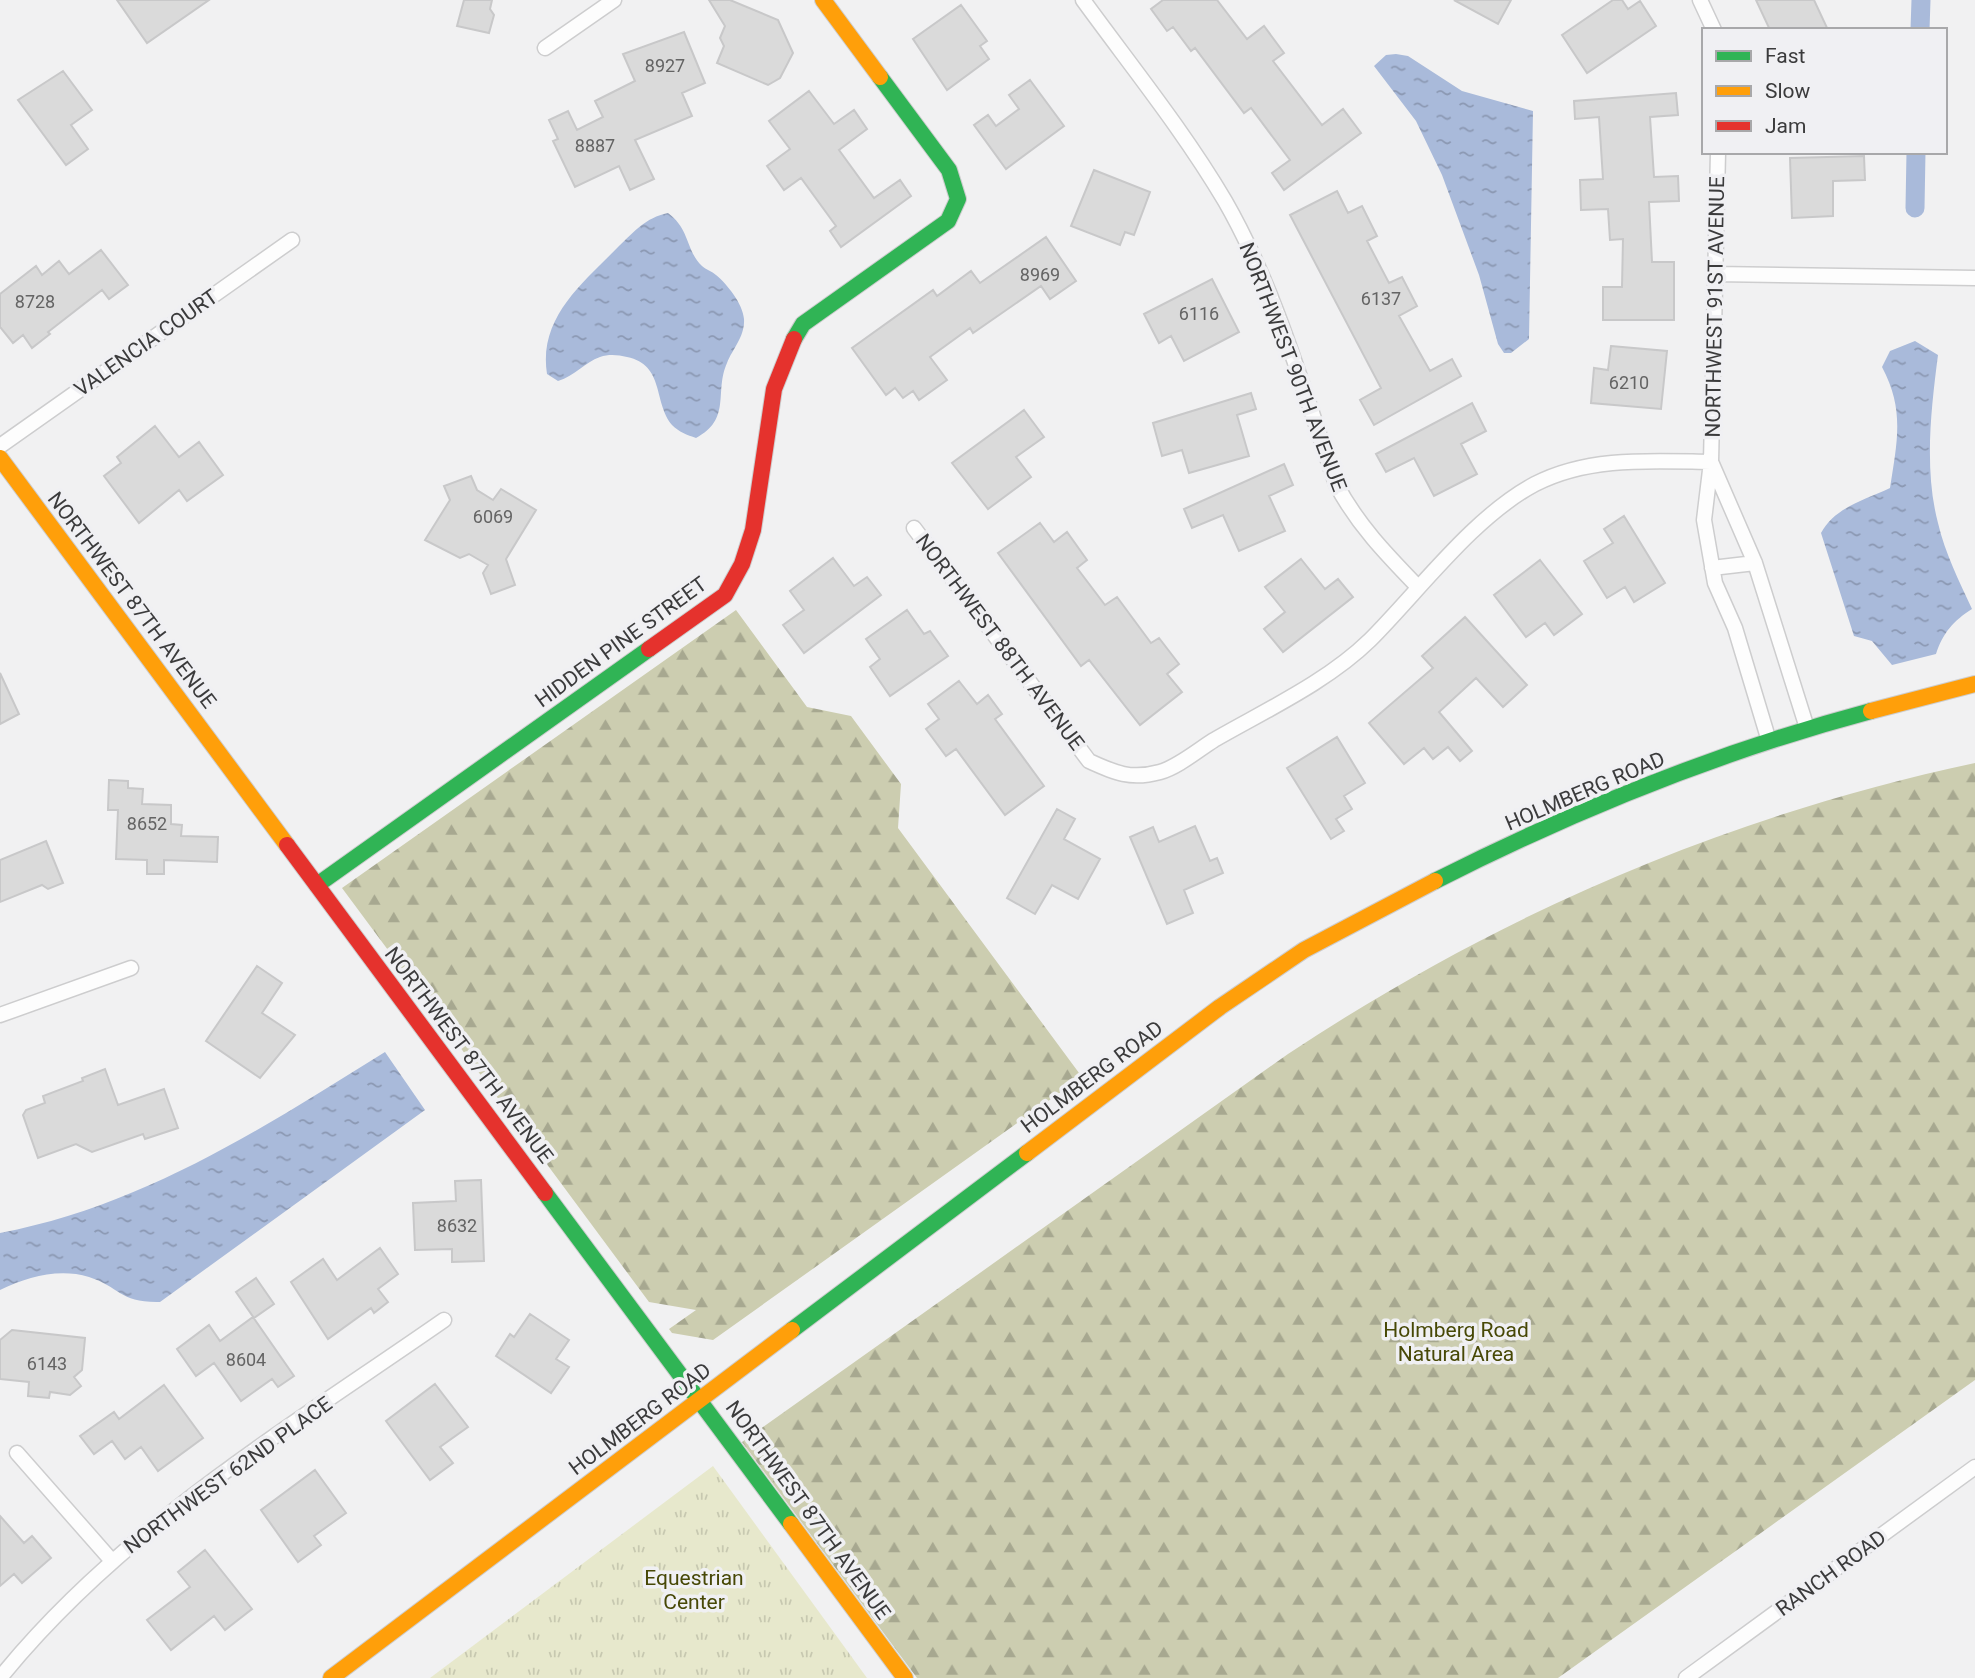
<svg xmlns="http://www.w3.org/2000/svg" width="1975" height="1678" viewBox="0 0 1975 1678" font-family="Roboto,sans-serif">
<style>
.grass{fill:url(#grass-tufts)}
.forest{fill:url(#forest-firs)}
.water{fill:url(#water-ripples)}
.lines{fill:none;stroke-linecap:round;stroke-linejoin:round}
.canal{stroke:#a9bada;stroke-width:19}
.building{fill:#dadada;stroke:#c8c8c9;stroke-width:2}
.street-casing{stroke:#cdcdce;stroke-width:17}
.fast-casing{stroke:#cdcdce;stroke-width:18}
.slow-casing{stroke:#cdcdce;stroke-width:18}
.jam-casing{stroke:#cdcdce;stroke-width:18}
.street{stroke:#fdfdfd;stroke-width:14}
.fast{stroke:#30b455;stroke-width:16}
.slow{stroke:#ff9f0a;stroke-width:16}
.jam{stroke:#e5322d;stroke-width:16}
.labels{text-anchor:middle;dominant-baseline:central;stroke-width:7;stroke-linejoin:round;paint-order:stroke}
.number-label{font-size:18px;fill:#646464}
.street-label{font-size:21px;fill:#3b3b3c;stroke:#f0f0f3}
.park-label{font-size:21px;fill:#474806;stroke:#f0f0f3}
</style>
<defs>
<pattern id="grass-tufts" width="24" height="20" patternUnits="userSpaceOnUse" patternTransform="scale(1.75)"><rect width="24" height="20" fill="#e7e8cc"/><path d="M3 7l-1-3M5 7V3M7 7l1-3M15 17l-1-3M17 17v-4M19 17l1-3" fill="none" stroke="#c7c8b0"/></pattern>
<pattern id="forest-firs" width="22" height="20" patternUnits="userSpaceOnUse" patternTransform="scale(1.75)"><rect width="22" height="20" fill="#cccdb0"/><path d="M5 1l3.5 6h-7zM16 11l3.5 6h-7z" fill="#a7a890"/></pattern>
<pattern id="water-ripples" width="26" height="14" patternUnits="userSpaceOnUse" patternTransform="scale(1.75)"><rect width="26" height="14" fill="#a9bada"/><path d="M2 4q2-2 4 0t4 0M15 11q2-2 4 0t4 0" fill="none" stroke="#8b98b2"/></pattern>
</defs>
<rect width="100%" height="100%" fill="#f1f1f2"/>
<path class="grass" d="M713,1466l154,212h-437z"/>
<path class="forest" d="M736,610l71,97 44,9 50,68 -3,44 184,249 -369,263 -41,-7 -3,-4 27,-19 -47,-8 -307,-414z
M1975,763v617l-417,298h-641l-175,-236 546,-388c211,-140 439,-238 687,-291z"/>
<path class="water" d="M1396,54l12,2 54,35 71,20 -4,228 -18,14h-7l-6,-9 -19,-69 -37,-100 -26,-54 -42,-55 12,-11z
M668,213c22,16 18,38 34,53 4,4 10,5 14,9 11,9 27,29 28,44 1,18 -11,29 -17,44 -13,29 5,56 -31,75 -9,-3 -17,-6 -24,-13 -19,-23 -7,-60 -45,-68 -9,-2 -18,-3 -27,0 -15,5 -25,19 -42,24l-11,-7c-9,-57 37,-92 72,-128 16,-15 26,-28 49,-33z
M1915,341l23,14c-7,54 -14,115 0,168 7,30 21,58 34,86 -19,12 -29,24 -36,45l-44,11 -20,-24 -18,-5 -33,-103c14,-26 44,-33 69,-45 7,-46 15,-78 -8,-121l8,-16z
M385,1052l40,58 -265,192c-40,1 -40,-15 -71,-25 -31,-9 -61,0 -89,13v-57c143,-27 263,-105 385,-181z"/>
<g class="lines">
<path class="canal" d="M1920,30l1,-30
M1915,208l1,-56"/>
</g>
<path class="building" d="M117,0h92l-62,43z
M464,0h28l-2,9 4,6 -5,18 -32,-7z
M709,0h21l48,20 15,33 -13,25 -12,7 -51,-22 7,-17 -4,-8 5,-12z
M1163,0h54l30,39 17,-13 20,27 -11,8 49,64 21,-16 18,24 -77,57 -12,-17 18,-13 -39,-52 -7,5 -49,-65 -4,3 -18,-24 -6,4 -16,-22z
M1454,0h57l-13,24z
M1613,0h9l6,9 12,-8 16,25 -69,47 -25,-38z
M1756,0h58l14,30h-58z
M961,5l26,36 -7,5 9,13 -42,31 -34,-51z
M684,32l21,51 -23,10 10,23 -57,24 19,39 -24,11 -11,-24 -44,21 -22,-46 5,-2 -9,-19 19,-9 9,19 26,-13 -8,-16 40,-20 -12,-27z
M63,71l29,39 -21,15 17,24 -22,16 -48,-65z
M1030,80l34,46 -58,43 -32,-44 14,-10 8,11 23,-17 -10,-14z
M809,91l25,33 20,-14 13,19 -28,21 35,48 26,-18 11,16 -70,51 -11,-16 6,-5 -35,-48 -17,12 -17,-24 23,-17 -21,-28z
M1676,93l2,22 -28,2 4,60 24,-1 1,25 -30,1 3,60h22v58h-71v-33h19l1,-48 -13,1 -2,-31 -27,1 -1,-30 23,-1 -4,-62 -24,2 -1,-18z
M1864,156l1,24 -32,1v35l-41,2 -2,-60z
M1094,170l56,22 -16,43 -9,-3 -5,13 -49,-19z
M1337,191l11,22 14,-7 15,30 -10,5 22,42 13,-6 15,29 -18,10 31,55 22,-12 9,17 -87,49 -14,-25 21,-12 -91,-173z
M1046,237l30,44 -26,18 -9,-13 -68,47 -3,-5 -40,29 17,23 -28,20 -6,-9 -10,7 -8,-10 -9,7 -34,-47 81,-58 4,6 34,-25 9,12z
M101,250l27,35 -19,14 -7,-9 -54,42 2,2 -18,14 -9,-13 -10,8 -13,-16v-33l36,-28 6,9 17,-14 10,13z
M1212,279l27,53 -55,29 -13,-25 -12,7 -15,-29z
M1611,346l56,5 -6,58 -70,-6 3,-35 14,2z
M1251,393l5,16 -19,6 12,41 -60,17 -7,-23 -20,6 -9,-33z
M1472,403l14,28 -25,13 16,30 -43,22 -20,-38 -28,14 -10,-18z
M1024,410l20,27 -28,20 15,20 -43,32 -36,-46z
M155,426l24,31 20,-15 24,33 -36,26 -8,-11 -40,33 -35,-47 17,-13 -4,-6z
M1284,464l9,21 -24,11 16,35 -46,20 -16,-36 -31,13 -8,-19z
M471,476l6,14 16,10 8,-11 35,21 -30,49 9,26 -24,9 -8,-21 5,-8 -19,-11 -9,4 -35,-18 25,-40 -6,-14z
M1624,516l41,67 -31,19 -9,-15 -18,11 -23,-37 29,-18 -9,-14z
M1040,523l14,19 13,-10 20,28 -10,8 28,37 12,-8 34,46 8,-5 20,26 -12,10 15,18 -42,33 -51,-65 -8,6 -83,-113z
M833,558l21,28 13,-9 14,18 -77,58 -21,-28 21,-15 -14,-19z
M1301,559l24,30 13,-10 15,18 -70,55 -19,-23 21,-17 -20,-25z
M1540,560l42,54 -28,21 -9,-12 -19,14 -32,-42z
M907,610l17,24 6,-3 18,25 -58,40 -20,-29 10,-8 -14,-20z
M1465,617l62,68 -24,22 -27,-29 -37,34 33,39 -12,10 -12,-14 -15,12 -9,-11 -20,16 -35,-41 64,-55 -11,-12z
M0,673l19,41 -19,10z
M959,681l18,23 11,-9 14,19 -7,5 49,67 -39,29 -49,-66 -10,7 -20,-27 13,-10 -11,-15z
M1337,737l28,46 -21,13 8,13 -16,10 8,12 -13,8 -44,-71z
M109,780l19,1v7l15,1 -1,15 29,1v19l11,1 -1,11 37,1 -1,25 -53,-2v14h-17v-14l-31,-1 2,-49h-10z
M1057,809l18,10 -11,20 36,20 -22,40 -26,-14 -17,29 -28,-16z
M1195,826l15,35 7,-3 6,15 -39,17 9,23 -26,11 -37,-87 23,-10 6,15z
M46,841l17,42 -15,6 -6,-4 -42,17v-42z
M257,966l25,17 -20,30 33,22 -35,43 -54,-37z
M105,1069l13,36 46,-16 14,39 -33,11 -2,-5 -51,18 -16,-8 -38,14 -15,-43 3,-5 19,-7 -2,-7 40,-15 -1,-3z
M481,1180l3,81 -32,1v-13l-37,1 -2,-47 43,-2 -1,-20z
M380,1248l18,26 -20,15 10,13 -14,11 -3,-5 -43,31 -37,-57 32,-23 14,21z
M256,1278l18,26 -20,14 -18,-26z
M530,1314l39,26 -13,19 13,8 -18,26 -55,-37 14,-22 4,3z
M253,1317l41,59 -16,11 -6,-8 -31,22 -27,-38 -18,13 -19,-27 32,-24 11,16z
M12,1330l73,8 -3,32 -8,7 7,9 -11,9 -20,-3 -1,6 -21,-2 1,-14 -29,-3v-39z
M435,1384l33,43 -28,20 13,16 -23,17 -44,-59z
M164,1385l39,53 -45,33 -17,-24 -16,12 -13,-18 -18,13 -14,-18 34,-24 5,7z
M315,1470l31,43 -32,23 7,9 -23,17 -37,-52z
M0,1516l24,27 8,-7 19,22 -29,25 -8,-9 -14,12z
M205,1550l47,59 -27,21 -11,-14 -43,34 -24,-30 43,-33 -12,-15z"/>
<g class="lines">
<g class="street-casing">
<path id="street" d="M1083,0c48,66 100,130 142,201 50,87 78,188 111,283 21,40 50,70 82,103
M1700,0l14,30
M545,48l69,-48
M1718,152l-7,310 -7,58 11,63 20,45 34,113
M1716,274l259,4
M0,446l292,-206
M1712,464l43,99 52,165
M914,528l175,233c26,12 42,19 71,11 18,-5 38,-22 54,-32 52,-30 113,-58 156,-100 49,-49 103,-123 165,-156 54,-28 118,-23 176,-22
M1712,568l43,-5
M0,1015l131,-47
M17,1453l95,108
M0,1678c120,-149 289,-250 444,-358
M1686,1678l289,-211"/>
</g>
<g class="fast-casing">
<path id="fast" d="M794,339l9,-15 145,-103 10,-22 -9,-29 -69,-93
M1435,881c138,-70 286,-130 436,-170
M317,885l332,-236
M545,1193l246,331
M792,1330l235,-177"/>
</g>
<g class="slow-casing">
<path id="slow" d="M823,0l57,77
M0,458l287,387
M1871,711l104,-27
M1027,1153l193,-146 84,-57 131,-69
M791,1524l114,154
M331,1678l461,-348"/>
</g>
<g class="jam-casing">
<path id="jam" d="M649,649l76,-54 17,-31 11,-34 21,-141 20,-50
M287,845l258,348"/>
</g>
<use href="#street" class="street"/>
<use href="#fast" class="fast"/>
<use href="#slow" class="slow"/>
<use href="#jam" class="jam"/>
</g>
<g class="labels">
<g class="number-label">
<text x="665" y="65">8927</text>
<text x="595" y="145">8887</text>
<text x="1040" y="274">8969</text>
<text x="1381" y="298">6137</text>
<text x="35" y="301">8728</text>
<text x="1199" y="313">6116</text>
<text x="1629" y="382">6210</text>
<text x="493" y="516">6069</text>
<text x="147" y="823">8652</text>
<text x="457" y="1225">8632</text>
<text x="246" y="1359">8604</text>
<text x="47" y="1363">6143</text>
</g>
<g class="street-label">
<text transform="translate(1715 307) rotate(-89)">NORTHWEST 91ST AVENUE</text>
<text transform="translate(146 343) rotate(-35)">VALENCIA COURT</text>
<text transform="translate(1293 367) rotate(69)">NORTHWEST 90TH AVENUE</text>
<text transform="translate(132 600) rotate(53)">NORTHWEST 87TH AVENUE</text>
<text transform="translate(621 642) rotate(-36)">HIDDEN PINE STREET</text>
<text transform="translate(1000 642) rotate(53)">NORTHWEST 88TH AVENUE</text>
<text transform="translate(1585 791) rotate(-23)">HOLMBERG ROAD</text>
<text transform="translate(469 1055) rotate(53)">NORTHWEST 87TH AVENUE</text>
<text transform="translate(1092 1077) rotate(-37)">HOLMBERG ROAD</text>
<text transform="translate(640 1419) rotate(-37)">HOLMBERG ROAD</text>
<text transform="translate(228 1475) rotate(-36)">NORTHWEST 62ND PLACE</text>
<text transform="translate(808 1510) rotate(54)">NORTHWEST 87TH AVENUE</text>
<text transform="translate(1831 1573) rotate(-36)">RANCH ROAD</text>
</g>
<g class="park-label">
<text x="1456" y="1330">Holmberg Road<tspan x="1456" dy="24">Natural Area</tspan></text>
<text x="694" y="1578">Equestrian<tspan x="694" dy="24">Center</tspan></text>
</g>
</g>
<rect x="1702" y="28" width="245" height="126" fill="#f0f0f3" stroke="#a8a8aa" stroke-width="2"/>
<rect x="1716" y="51" width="35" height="10" fill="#30b455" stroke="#a8a8aa" stroke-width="2"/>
<text x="1765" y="63" font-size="21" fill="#3b3b3c">Fast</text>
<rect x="1716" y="86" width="35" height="10" fill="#ff9f0a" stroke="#a8a8aa" stroke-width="2"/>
<text x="1765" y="98" font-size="21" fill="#3b3b3c">Slow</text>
<rect x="1716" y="121" width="35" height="10" fill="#e5322d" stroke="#a8a8aa" stroke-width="2"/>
<text x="1765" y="133" font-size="21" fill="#3b3b3c">Jam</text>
</svg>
